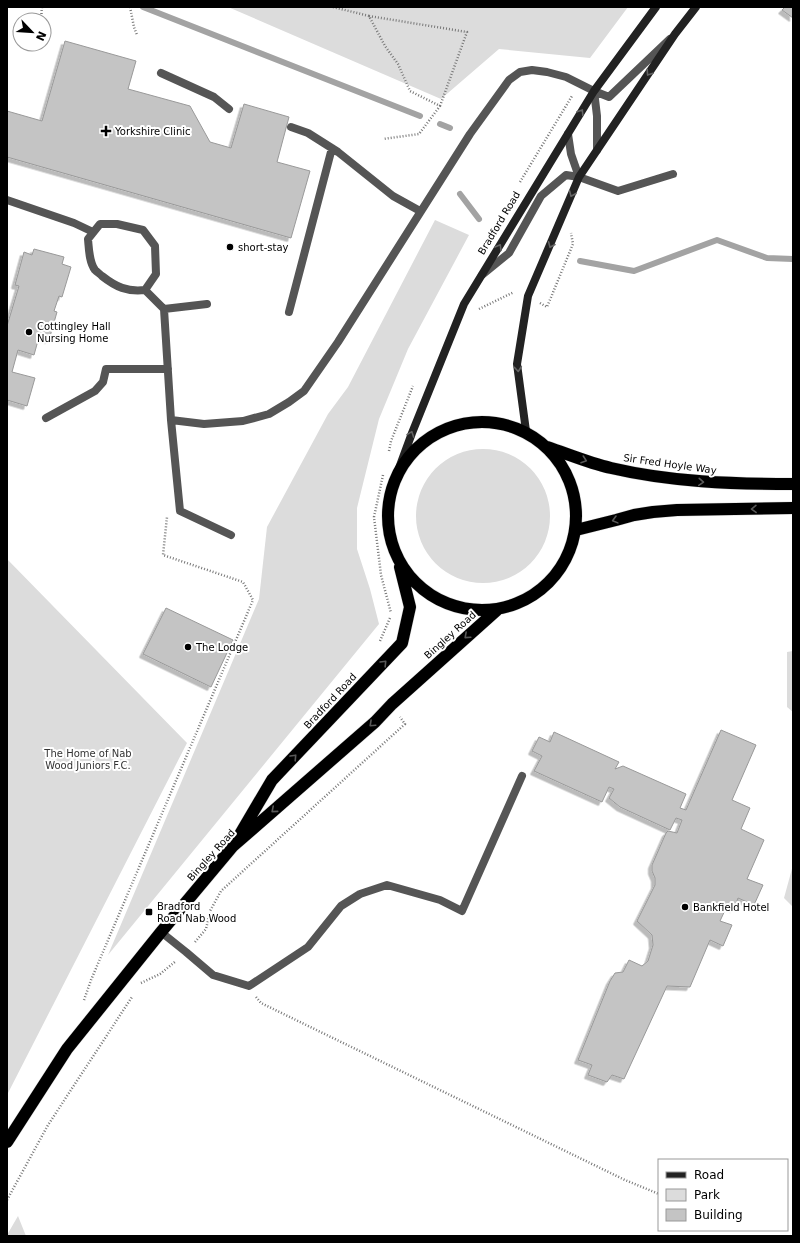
<svg xmlns="http://www.w3.org/2000/svg" width="800" height="1243" viewBox="0 0 800 1243" font-family="'DejaVu Sans',sans-serif">
<style>
.green{fill:#dcdcdc}
.lines{fill:none;stroke-linecap:round;stroke-linejoin:round}
.stream{stroke:#a3a3a3;stroke-width:6}
.building{fill:#c4c4c4;stroke:#999;filter:url(#shadow)}
.highway-casing{stroke:#dbdbdb;stroke-width:13}
.path{stroke:#777;stroke-width:2.5;stroke-dasharray:1 2;stroke-linecap:butt}
.lane{stroke:#555;stroke-width:8}
.secondary{stroke:#222;stroke-width:8}
.highway{stroke:#000;stroke-width:12}
.oneway{stroke:#646464}
.oneway2{stroke:#595959}
.poi-dot{fill:#000;stroke:#fff;stroke-width:1.5}
.labels{text-anchor:middle;dominant-baseline:central;stroke-width:4;stroke-linejoin:round;paint-order:stroke}
.poi-label{font-size:10px;fill:#000;stroke:#fff;text-anchor:start}
.street-label{font-size:10px;fill:#000;stroke:#fff}
.park-label{font-size:10px;fill:#333;stroke:#fff}
</style>
<defs>
<filter id="shadow"><feDropShadow dx="-3.5" dy="3.5" stdDeviation="0" flood-color="#0004"/></filter>
</defs>
<rect width="100%" height="100%" fill="#fff"/>
<path class="green" d="M228,7h400l-38,51 -91,-9 -58,50z
M435,220l34,15 -61,114 -29,70 -22,89v41l13,40 9,35 -271,331 151,-356 8,-72 61,-113 20,-27z
M416 516a67 67 0 1 1 134 0a67 67 0 1 1-134 0Z
M7,559l180,184 -180,352z
M793,651v61l-6,-5v-55z
M793,865v42l-9,-9z
M18,1216l8,20h-19v-1z"/>
<g class="lines">
<path class="stream" d="M143,7l277,109
M440,124l10,4
M460,194l19,25
M580,261l54,10 83,-31 50,18 26,1"/>
</g>
<path class="building" d="M785,7h8v11l-11,-8z
M65,41l71,20 -8,28 62,17 20,36 21,6 13,-44 45,13 -12,45 33,9 -19,67 -284,-81v-46l35,10z
M34,249l30,8 -2,7 9,3 -9,30 -3,-1 -5,15 3,1 -8,28 -10,-3 -5,18 -16,-5 -6,22 23,6 -8,28 -20,-6v-74l12,-40 -4,-1 9,-33 8,3z
M166,608l67,32 -22,47 -68,-33z
M721,730l35,15 -24,55 18,8 -9,21 23,11 -17,39 16,6 -9,20 -16,-7 -4,11 -7,-3 -7,15 12,4 -9,21 -13,-6 -20,47 -23,-1 -43,93 -12,-4 -5,7 -19,-7 4,-10 -14,-5 32,-79 5,-8 8,-1 6,-12 13,6 6,-5 5,-16 -1,-10 -15,-14 18,-36v-7l-3,-7v-6l14,-32 2,-2 9,2 5,-13 -6,-2 -6,12 -50,-23 -11,-9 5,-9 -5,-2 -7,15 -68,-31 8,-15 -10,-5 7,-14 11,5 4,-10 65,30 -4,7 8,-3 63,28 -6,14 6,2z"/>
<g class="lines">
<g class="highway-casing">
<path id="highway" d="M388 516a94 94 0 1 1 188 0a94 94 0 1 1-188 0Z
M547,447c21,7 42,16 64,21 60,14 121,16 182,16
M576,530l40,-10 18,-5 19,-3 24,-2 116,-2
M239,836l33,-56 130,-137 8,-36 -10,-40
M7,1142l60,-93 94,-117 72,-86 142,-124 17,-18 105,-94"/>
</g>
<path class="path" d="M130,7l4,20 3,8
M333,7l36,9 16,30 13,18 12,27 30,15 -21,28 -36,5
M369,16l98,16 -27,74
M41,20l1,-13
M520,182l52,-86
M540,303l7,4 26,-63 -2,-11
M479,309l35,-17
M389,451l2,-10 22,-55
M383,475l-9,42 7,58 10,38
M380,641l10,-23
M195,942l11,-13 4,-18 11,-20 184,-167 -5,-7
M141,983l19,-9 16,-13
M256,997l5,6 364,177 34,14
M84,1000l7,-20 162,-380 -10,-18 -80,-27 4,-38
M7,1200l41,-75 84,-128"/>
<path class="lane" d="M161,73l53,24 15,12
M291,127l17,6 30,19 55,44 27,15
M597,150v-34l-3,-25 15,6 61,-58
M579,177l39,14 55,-17
M7,200l67,23 19,9
M100,224h17l26,6 12,16 1,28 -11,16c-18,2 -29,-3 -43,-14 -2,-2 -5,-4 -7,-6 -6,-8 -6,-21 -7,-31z
M482,275l27,-22 32,-57 25,-21 13,2 -8,-23 -3,-20
M145,290l19,19 7,111 33,4 39,-3 26,-7 20,-12 15,-11 34,-49 132,-208 39,-54 11,-8 12,-2 15,2 19,5 28,14
M164,309l43,-5
M289,312l43,-164
M46,418l49,-27 8,-9 3,-13h62
M171,420l9,91 51,24
M161,932l25,20 27,23 36,11 59,-39 33,-41 19,-12 27,-9 53,15 22,11 60,-135"/>
<path class="secondary" d="M526,431l-9,-67 11,-68 51,-119 96,-143 21,-27
M398,471l14,-38 52,-129 130,-213 62,-84"/>
<use href="#highway" class="highway"/>
</g>
<defs><path id="oneway-chevron" d="M-2-3.5L2.5 0L-2 3.5" fill="none" stroke-width="1.6" stroke-linecap="round" stroke-linejoin="round"/></defs>
<g class="oneway">
<use href="#oneway-chevron" transform="translate(649 73) rotate(124)"/>
<use href="#oneway-chevron" transform="translate(581 112) rotate(-58)"/>
<use href="#oneway-chevron" transform="translate(572 194) rotate(113)"/>
<use href="#oneway-chevron" transform="translate(551 245) rotate(113)"/>
<use href="#oneway-chevron" transform="translate(499 247) rotate(-59)"/>
<use href="#oneway-chevron" transform="translate(518 369) rotate(85)"/>
<use href="#oneway-chevron" transform="translate(411 434) rotate(-70)"/>
</g>
<g class="oneway2">
<use href="#oneway-chevron" transform="translate(584 460) rotate(19)"/>
<use href="#oneway-chevron" transform="translate(701 482) rotate(4)"/>
<use href="#oneway-chevron" transform="translate(754 509) rotate(179)"/>
<use href="#oneway-chevron" transform="translate(615 520) rotate(165)"/>
<use href="#oneway-chevron" transform="translate(467 636) rotate(138)"/>
<use href="#oneway-chevron" transform="translate(384 663) rotate(-46)"/>
<use href="#oneway-chevron" transform="translate(372 724) rotate(137)"/>
<use href="#oneway-chevron" transform="translate(294 757) rotate(-47)"/>
<use href="#oneway-chevron" transform="translate(274 810) rotate(139)"/>
</g>
<g class="poi-dot">
<path d="M104 125h4v4h4v4h-4v4h-4v-4h-4v-4h4z"/>
<circle cx="230" cy="247" r="4"/>
<circle cx="29" cy="332" r="4"/>
<circle cx="188" cy="647" r="4"/>
<circle cx="685" cy="907" r="4"/>
<rect x="145" y="908" width="8" height="8" rx="2"/>
</g>
<g class="labels">
<g class="poi-label">
<text x="115" y="131">Yorkshire Clinic</text>
<text x="238" y="247">short-stay</text>
<text x="37" y="326">Cottingley Hall<tspan x="37" dy="12">Nursing Home</tspan></text>
<text x="196" y="647">The Lodge</text>
<text x="157" y="906">Bradford<tspan x="157" dy="12">Road Nab Wood</tspan></text>
<text x="693" y="907">Bankfield Hotel</text>
</g>
<g class="street-label">
<text transform="translate(499 223) rotate(-59)">Bradford Road</text>
<text transform="translate(670 464) rotate(8)">Sir Fred Hoyle Way</text>
<text transform="translate(450 635) rotate(-42)">Bingley Road</text>
<text transform="translate(330 701) rotate(-47)">Bradford Road</text>
<text transform="translate(211 855) rotate(-48)">Bingley Road</text>
</g>
<g class="park-label">
<text x="88" y="753">The Home of Nab<tspan x="88" dy="12">Wood Juniors F.C.</tspan></text>
</g>
</g>
<rect width="800" height="1243" fill="none" stroke="#000000" stroke-width="16"/>
<rect x="658" y="1159" width="130" height="72" fill="#ffffff" stroke="#999999"/>
<rect x="666" y="1172" width="20" height="6" fill="#222222" stroke="#999999"/>
<text x="694" y="1179" font-size="12" fill="#000000">Road</text>
<rect x="666" y="1189" width="20" height="12" fill="#dcdcdc" stroke="#999999"/>
<text x="694" y="1199" font-size="12" fill="#000000">Park</text>
<rect x="666" y="1209" width="20" height="12" fill="#c4c4c4" stroke="#999999"/>
<text x="694" y="1219" font-size="12" fill="#000000">Building</text>
<g transform="translate(32 32) rotate(115)"><circle r="19" fill="#ffffff" stroke="#999999"/>
<path d="M0-3L7 15L0 10L-7 15Z" fill="#000000"/>
<text y="-6" font-size="11" font-weight="bold" text-anchor="middle" fill="#000000">N</text>
</g>
</svg>
